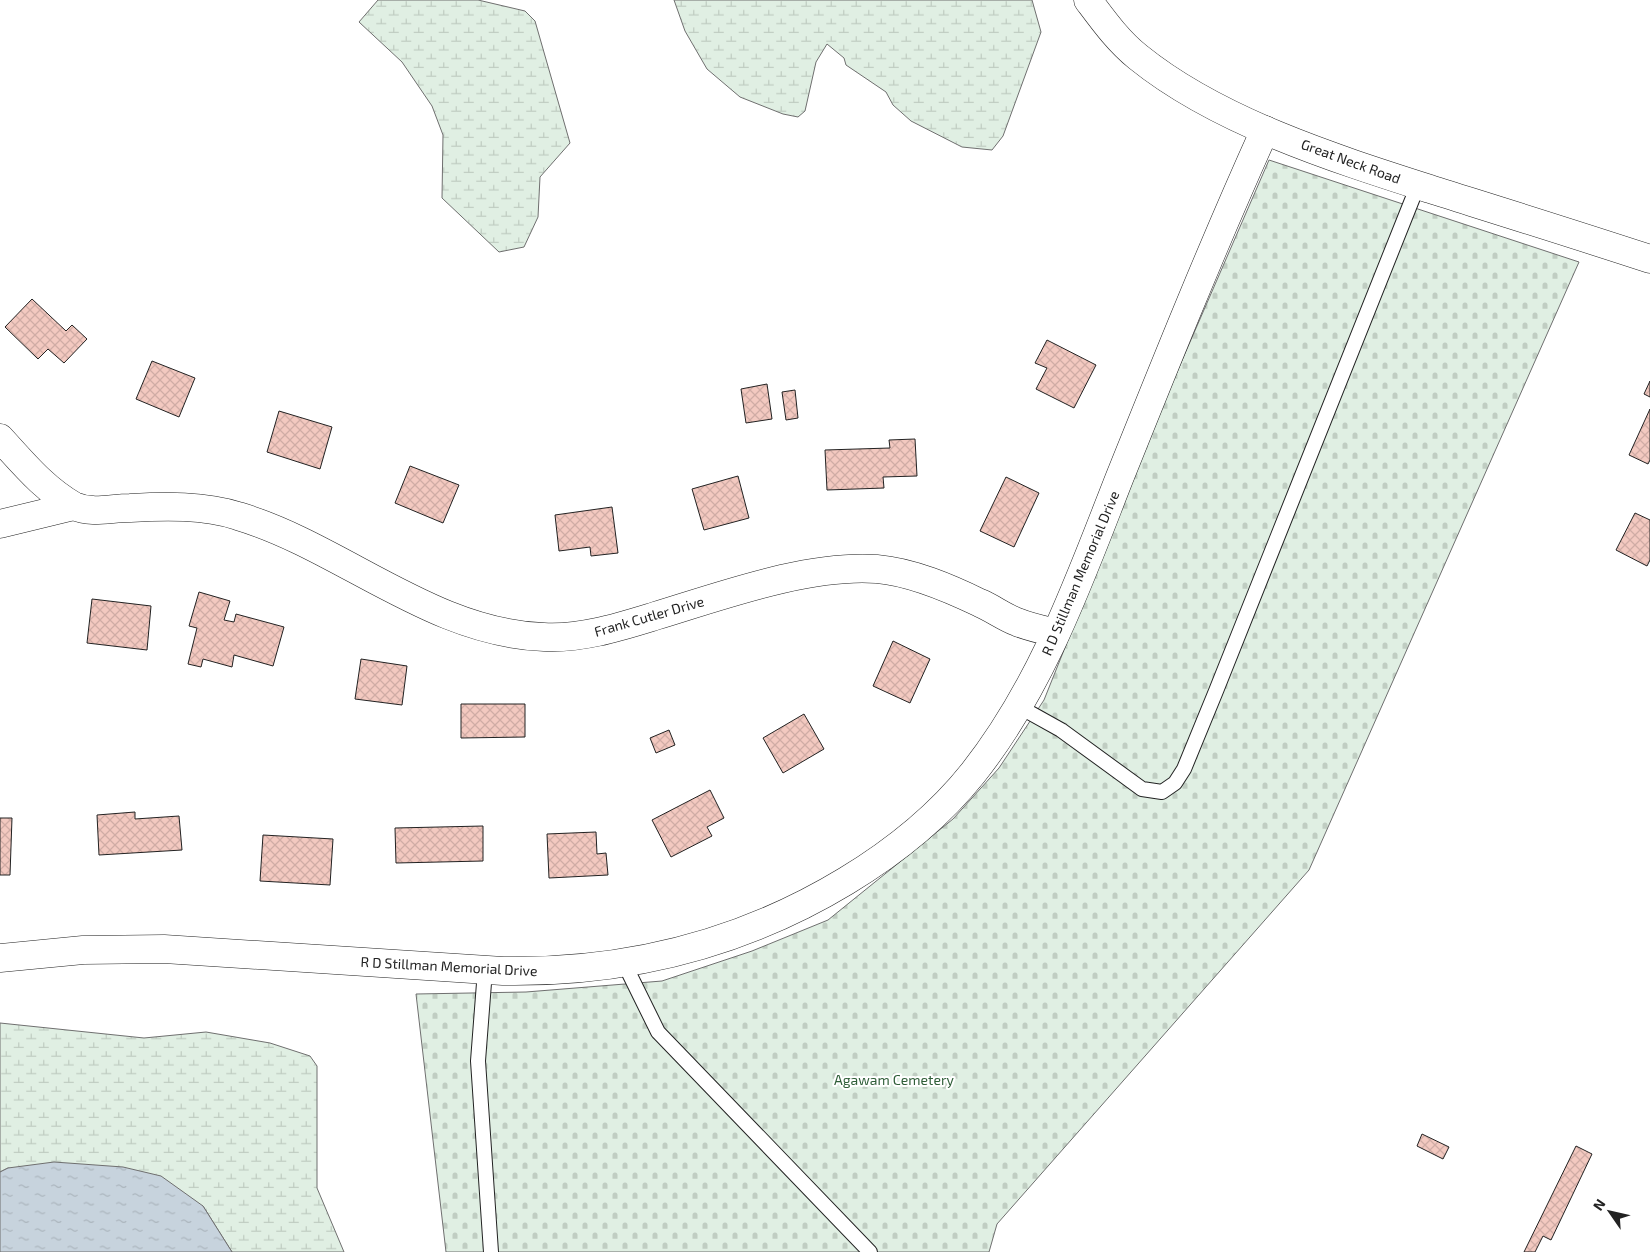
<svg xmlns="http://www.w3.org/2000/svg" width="1650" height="1252" viewBox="0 0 1650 1252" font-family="'Exo 2',sans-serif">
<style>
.wetland{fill:url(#wetland-marsh);stroke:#6f6f6f}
.cemetery{fill:url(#cemetery-stones);stroke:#6f6f6f}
.water{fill:url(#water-ripples);stroke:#6f6f6f}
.building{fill:url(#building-cross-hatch);stroke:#222}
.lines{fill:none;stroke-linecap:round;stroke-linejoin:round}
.service-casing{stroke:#222;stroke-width:16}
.minor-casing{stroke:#222;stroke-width:29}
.tertiary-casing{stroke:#222;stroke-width:29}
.service{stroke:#fff;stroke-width:14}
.minor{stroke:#fff;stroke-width:28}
.tertiary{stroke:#fff;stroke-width:28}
.labels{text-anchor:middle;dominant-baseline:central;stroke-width:4;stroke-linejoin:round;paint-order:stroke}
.street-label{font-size:14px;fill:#222;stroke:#fff}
.park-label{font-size:14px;fill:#2f5e38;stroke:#fff}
</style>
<defs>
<pattern id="wetland-marsh" width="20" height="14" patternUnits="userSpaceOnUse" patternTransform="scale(1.25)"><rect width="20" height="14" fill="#e0efe3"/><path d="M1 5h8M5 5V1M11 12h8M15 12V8" fill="none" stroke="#c0cdc2"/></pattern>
<pattern id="cemetery-stones" width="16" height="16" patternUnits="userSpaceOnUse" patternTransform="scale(1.25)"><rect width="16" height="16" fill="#e0efe3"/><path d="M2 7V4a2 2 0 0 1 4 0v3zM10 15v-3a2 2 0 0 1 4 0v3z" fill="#c0cdc2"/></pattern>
<pattern id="water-ripples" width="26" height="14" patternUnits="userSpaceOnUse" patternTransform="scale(1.25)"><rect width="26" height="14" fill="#c7d3dd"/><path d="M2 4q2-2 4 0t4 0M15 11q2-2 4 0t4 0" fill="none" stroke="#abb5bd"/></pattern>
<pattern id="building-cross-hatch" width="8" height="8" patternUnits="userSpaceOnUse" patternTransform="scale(1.25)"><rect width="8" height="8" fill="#f3c9c0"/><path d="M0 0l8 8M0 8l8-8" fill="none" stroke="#d0aca5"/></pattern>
</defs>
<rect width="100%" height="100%" fill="#fff"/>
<path class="wetland" d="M378,0h100l47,11 10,10 35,122 -30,34 -2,40 -14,30 -25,5 -57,-54 1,-63 -11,-29 -30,-44 -43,-40z
M674,0h358l9,32 -38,104 -11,14 -30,-3 -51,-26 -18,-16 -7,-13 -40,-27 -2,-7 -17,-14 -11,18 -11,49 -7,6 -15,-3 -43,-17 -33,-28 -22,-38z
M0,1023l144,15 62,-6 64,11 40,13 7,10v122l27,64h-112l-29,-46 -195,-38 -8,4z"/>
<path class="cemetery" d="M1269,160l310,102 -270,608 -312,354 -8,28h-543l-30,-258 110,-2 136,-11 90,-30 76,-31 125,-101 46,-51 45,-68 110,-275z"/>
<path class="water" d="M54,1162l69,5 38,9 42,30 29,46h-232v-80l8,-4z"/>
<path class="building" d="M32,299l34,32 6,-6 15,14 -23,24 -16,-14 -10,10 -33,-32z
M1047,340l49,25 -22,43 -38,-19 11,-21 -12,-5z
M152,361l43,17 -16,39 -43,-18z
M1650,381v16l-6,-3z
M767,384l5,35 -26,4 -5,-34z
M795,390l3,28 -12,2 -4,-28z
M1650,409v51l-2,4 -19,-9z
M279,411l53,16 -12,42 -53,-17z
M915,439l2,37 -34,1 1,11 -57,2 -2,-40 65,-2 -1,-8z
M410,466l49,19 -16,38 -48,-20z
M738,476l11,42 -45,12 -12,-41z
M1006,477l33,16 -25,54 -34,-16z
M612,507l6,46 -27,3 -1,-9 -31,4 -4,-36z
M1635,513l15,7v40l-3,6 -31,-16z
M199,592l31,9 -6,19 10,2 2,-8 48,13 -11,39 -39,-11 -2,12 -29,-8 -2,8 -13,-3 9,-36 -8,-2z
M92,599l59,7 -4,44 -60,-7z
M893,641l37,18 -20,44 -37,-17z
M361,659l46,7 -5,39 -47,-6z
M461,704h64v33l-64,1z
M804,714l20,35 -41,24 -20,-35z
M669,730l6,15 -19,8 -6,-15z
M710,790l14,28 -17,9 5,9 -41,21 -19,-37z
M135,812v7l44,-3 3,34 -83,5 -2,-40z
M0,818h12l-2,57h-10z
M483,826v35l-87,2 -1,-35z
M596,832l1,22 9,-1 2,22 -59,3 -2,-44z
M263,835l70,4 -3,46 -70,-4z
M1422,1134l27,13 -6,12 -26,-13z
M1576,1146l16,8 -41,86 -8,-4 -8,16h-11z"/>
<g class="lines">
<g class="service-casing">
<path id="service" d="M1018,706l43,24 81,59 20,3 13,-9 9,-14 32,-78 202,-506
M624,963l34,69 212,220
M485,970l-7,91 13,191"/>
</g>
<g class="minor-casing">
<path id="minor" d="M0,438c23,25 44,51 74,68
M0,524l74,-18c18,8 36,2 56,2 35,-2 74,-3 108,8 104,31 193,117 306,121 38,2 75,-10 111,-21 66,-20 153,-52 222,-47 35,3 72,19 103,34 12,5 24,14 37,19 12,5 26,8 39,11
M0,958l83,-8 81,-1 339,22c122,2 239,-27 343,-90 48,-29 92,-64 127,-108 69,-87 106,-192 146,-294 47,-117 94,-234 146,-349"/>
</g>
<g class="tertiary-casing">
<path id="tertiary" d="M1088,0c15,20 30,41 50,57 79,64 195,101 292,132 73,23 147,46 220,70"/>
</g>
<use href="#service" class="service"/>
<use href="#minor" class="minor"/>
<use href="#tertiary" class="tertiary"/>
</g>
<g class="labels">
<g class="street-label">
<text transform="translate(1351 161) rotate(20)">Great Neck Road</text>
<text transform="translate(1080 573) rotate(-67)">R D Stillman Memorial Drive</text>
<text transform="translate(649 616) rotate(-16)">Frank Cutler Drive</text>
<text transform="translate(449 966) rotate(3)">R D Stillman Memorial Drive</text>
</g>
<g class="park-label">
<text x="894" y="1079">Agawam Cemetery</text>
</g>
</g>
<g transform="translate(1610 1212) rotate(304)" stroke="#ffffff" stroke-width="4" paint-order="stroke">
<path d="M0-4L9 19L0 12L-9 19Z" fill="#222222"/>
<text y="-8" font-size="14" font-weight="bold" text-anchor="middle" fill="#222222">N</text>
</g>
</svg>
